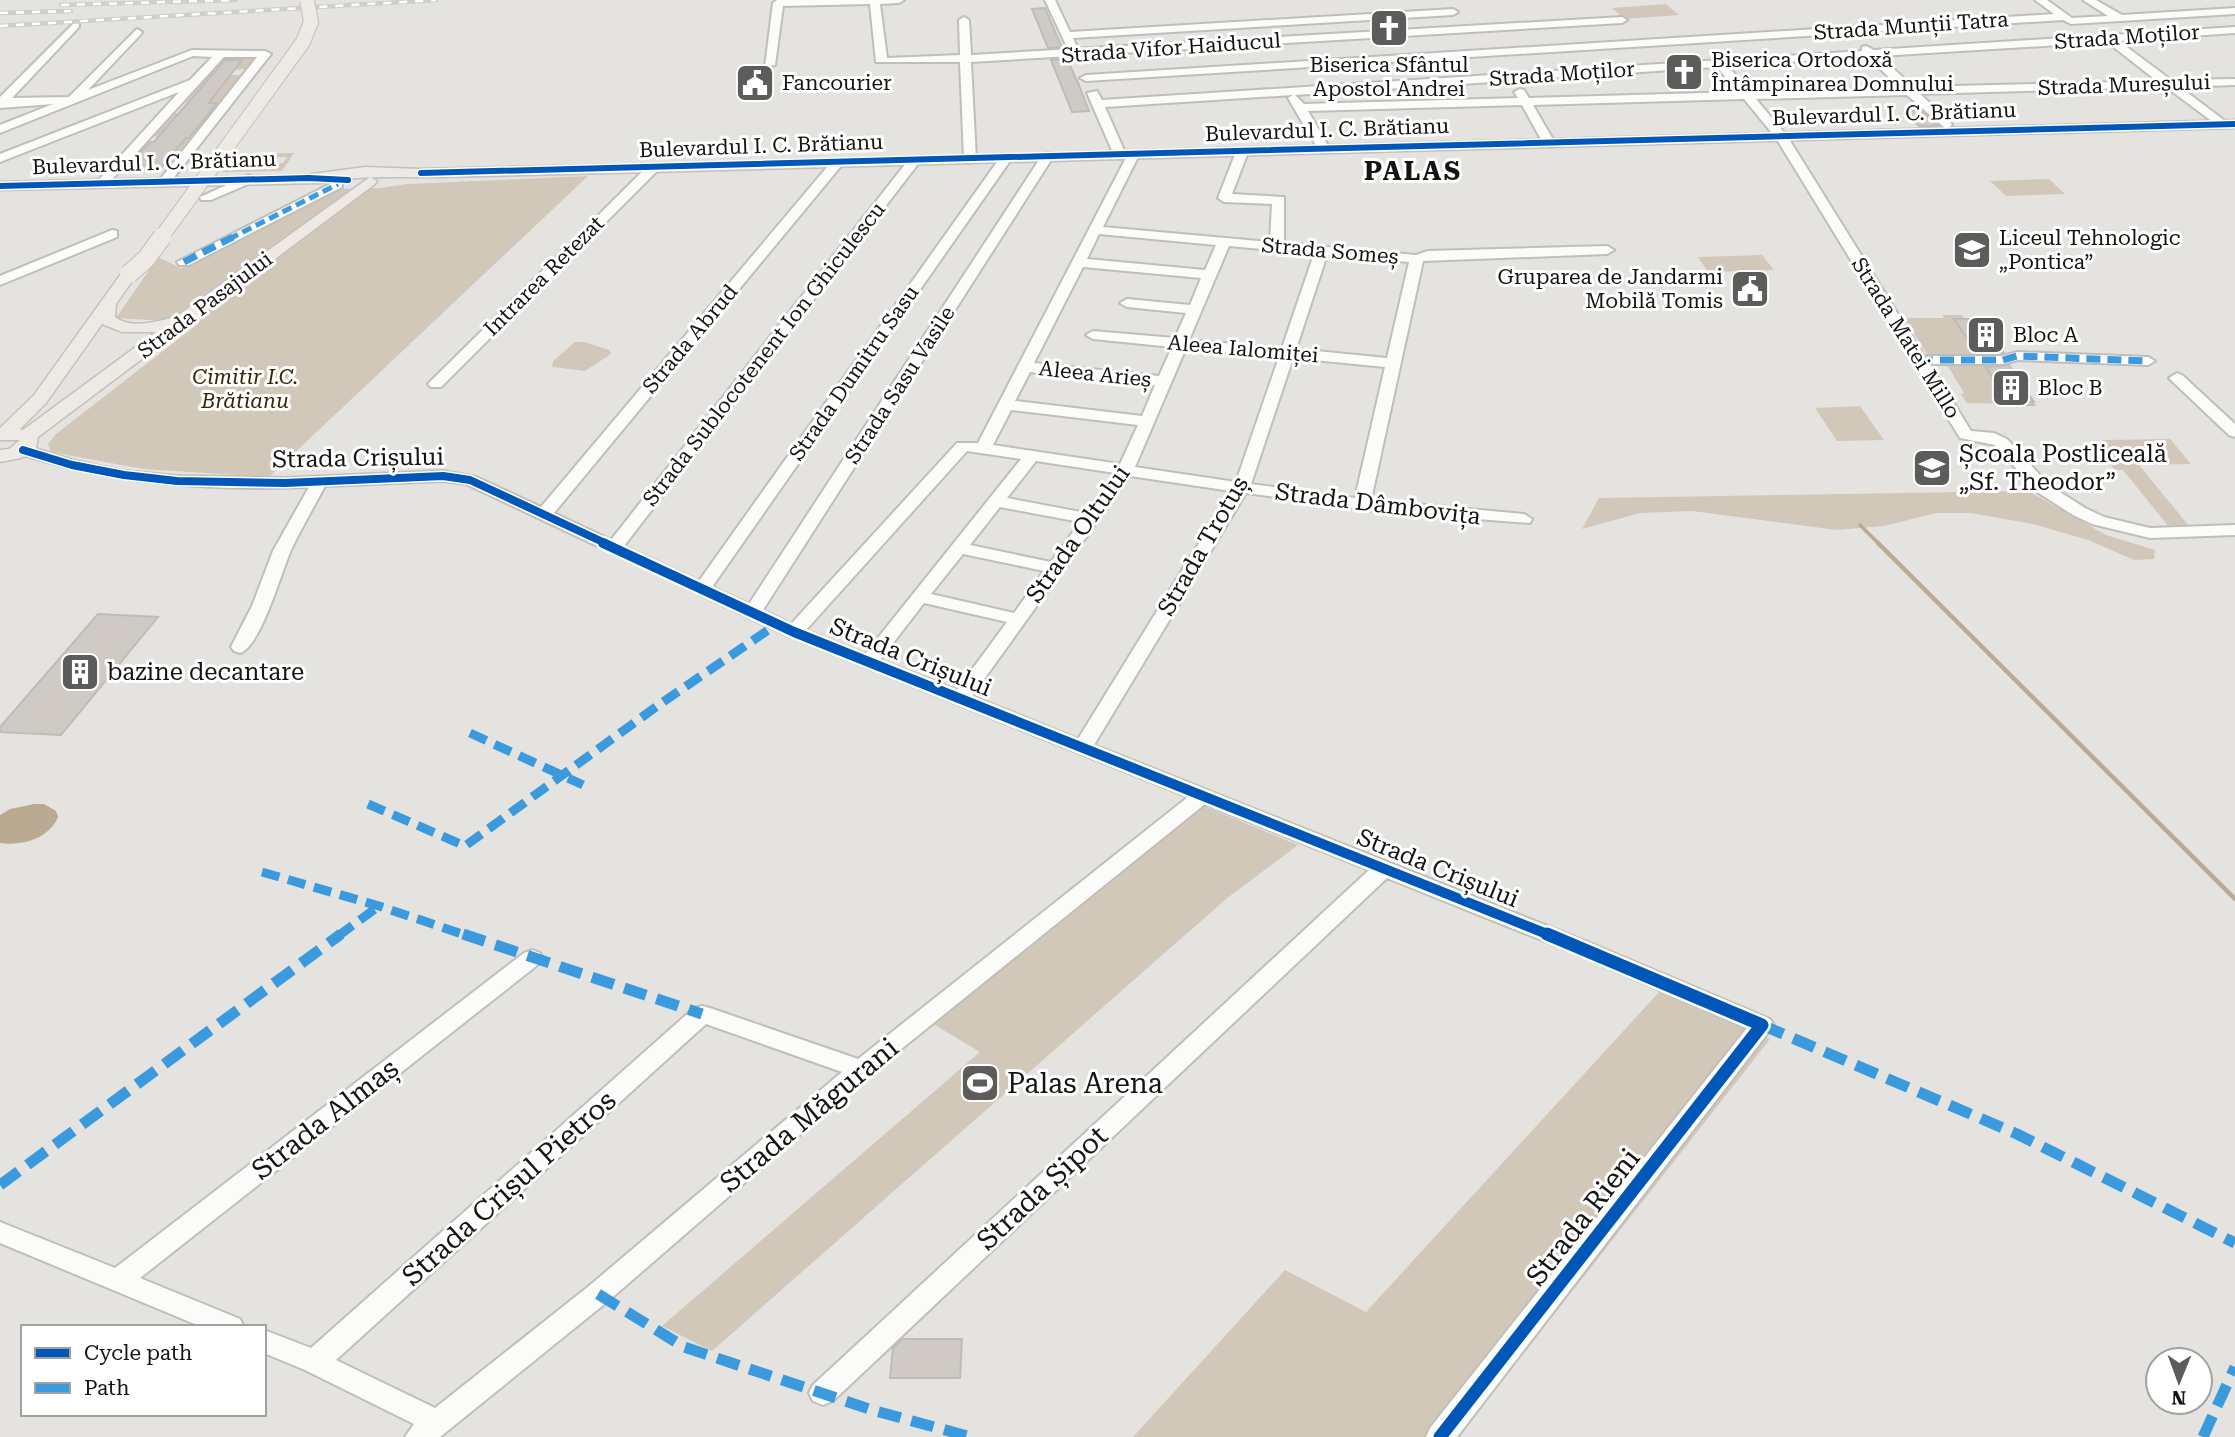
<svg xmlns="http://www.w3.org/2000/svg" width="2235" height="1437" viewBox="0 0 2235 1437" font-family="'Roboto Serif',serif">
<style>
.green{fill:#d2c8ba}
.water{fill:#baaa91}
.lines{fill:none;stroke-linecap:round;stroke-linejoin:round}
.stream-far1{stroke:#baaa91;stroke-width:3.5}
.stream{stroke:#baaa91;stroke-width:4.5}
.building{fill:#d0cac4;stroke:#bebcba;stroke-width:2}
.minor-casing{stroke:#c0bebb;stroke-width:4}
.major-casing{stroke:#c2c1c0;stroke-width:3}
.minor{fill:#fbfbfa;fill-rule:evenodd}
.major{fill:#eeeae3;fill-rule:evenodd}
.rail-casing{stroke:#cececc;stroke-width:4.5}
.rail{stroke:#fff;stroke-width:2.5;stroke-dasharray:8;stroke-linecap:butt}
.major-bridge-far1-casing{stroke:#c2c1c0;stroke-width:16;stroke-linecap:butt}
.major-bridge-casing{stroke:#c2c1c0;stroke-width:20;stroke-linecap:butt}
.major-bridge-far1{stroke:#eeeae3;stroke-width:14}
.major-bridge{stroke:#eeeae3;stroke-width:18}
.quiet-far3{stroke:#3b9ade;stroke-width:5;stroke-dasharray:10 5;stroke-linecap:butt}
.quiet-far2{stroke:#3b9ade;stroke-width:7;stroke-dasharray:14 7;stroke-linecap:butt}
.quiet-far1{stroke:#3b9ade;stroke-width:9;stroke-dasharray:18 9;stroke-linecap:butt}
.quiet{stroke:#3b9ade;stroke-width:11;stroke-dasharray:23 11;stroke-linecap:butt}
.cycleway-far3-casing{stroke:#fff;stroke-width:9}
.cycleway-far2-casing{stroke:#fff;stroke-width:11}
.cycleway-far1-casing{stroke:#fff;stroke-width:15}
.cycleway-casing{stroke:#fff;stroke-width:18}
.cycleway-far3{stroke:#0057b8;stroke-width:6}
.cycleway-far2{stroke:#0057b8;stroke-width:8}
.cycleway-far1{stroke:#0057b8;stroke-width:10}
.cycleway{stroke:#0057b8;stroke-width:13}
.labels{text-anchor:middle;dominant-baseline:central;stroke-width:6;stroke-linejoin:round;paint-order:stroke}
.far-street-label{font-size:21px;fill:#161412;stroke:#fff}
.far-poi-label{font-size:21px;fill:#161412;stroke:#fff;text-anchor:start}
.far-park-label{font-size:21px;font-style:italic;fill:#372608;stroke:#fff}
.poi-label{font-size:24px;fill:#161412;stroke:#fff;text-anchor:start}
.street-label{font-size:24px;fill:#161412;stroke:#fff}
.far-district-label{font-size:26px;font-weight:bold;letter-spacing:2px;fill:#161412;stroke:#fff}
.near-poi-label{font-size:28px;fill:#161412;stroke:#fff;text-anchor:start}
.near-street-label{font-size:28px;fill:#161412;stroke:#fff}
</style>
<rect width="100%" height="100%" fill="#e5e3e0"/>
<path class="green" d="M1666,4l13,11 -55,4 -12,-11z
M242,56h17l-74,96h-15l5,-14h19l3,-7 -26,-10 -5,7 3,11 -17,-3 19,-23h8l8,-9 11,6h19l2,-7 -14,1 18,-19h-21l-15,17h-6l30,-32h12l1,5h18l2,-6 -13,1z
M294,153l-12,18 -61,1 5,-8 57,-1 4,-6 -49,1 3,-4z
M588,176l-319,301 -126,-8 -92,-17 -3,-8 8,-10 143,-111 -83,-5 42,-61 23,11 155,-82 3,3 41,-1 28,-4z
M2049,179l16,15 -59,2 -16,-15z
M1762,255l12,15 -66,2 -10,-15z
M1942,315h20l26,39h-61l-23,-36h40z
M575,342h10l24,8 2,4 -26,17 -33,-4 1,-6z
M1946,363l38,1 7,10 -2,1 12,16h-2l11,13 -43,-1 -6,-9 3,-1z
M1860,406l24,34 -47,1 -22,-33z
M2170,439l21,25 -52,1 50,61 -20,1 -46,-57h-8l-19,-23h11l-5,-7z
M2028,491l78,44 49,15 -1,9 -20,1 -46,-20 -55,-16 -63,-11h-34l-52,13 -48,4 -144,-19 -52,2 -58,16 17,-31z
M1204,806l94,39 -72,54 -514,452 -50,-25 318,-274 -47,-28z
M1660,991l110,48 -312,398h-325l152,-167 81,42z"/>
<path class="water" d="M34,804h10l12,7 2,6c-9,22 -37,29 -58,26v-28l10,-6z"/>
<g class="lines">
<path class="stream-far1" d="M1860,525l19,19"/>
<path class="stream" d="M1878,543l357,356"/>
</g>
<path class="building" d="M1045,8l11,26 6,13 -14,1 -16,-39z
M1067,59l11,24 11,28 -17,1 -21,-52z
M225,60h17l-33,43h8l-28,35h-3l-27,32 -34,-1 25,-27h4z
M1920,110l17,15 1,1h-19l-15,-15z
M1954,319h27l23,34h-27z
M2009,365l25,37h-3l3,3h-23l-5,-4 -20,-34z
M98,614l60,3 -97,118 -61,-3v-5z
M902,1339h60l-2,39h-70l3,-30z"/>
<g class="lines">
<g class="minor-casing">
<path id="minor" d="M777,0h127l-5,3 -19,1 7,54 73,-3 -1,-35 5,-3 5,3 2,35 651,-38 5,3 -5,3 -651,39 5,97 -6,4 -6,-4 -4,-97h-84l-6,-58 -87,2 -8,59 -10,2 8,-64z
M1045,0h10l15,32 383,-23 5,3 -5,3 -380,23 4,9 -5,3 -5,-3z
M2035,0h12l25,18 36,-2 -25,-16h13l26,15 113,-7v6l-164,10 -8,-4 -977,61 -6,-3 6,-3 968,-61z
M75,22l4,1v4l-67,71 57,-1 68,-68 5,3 -1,2 -53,56 104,-40 73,1 6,3 -103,131 -4,1 -6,-4 99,-125h-33l-118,129 -4,1 -6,-4 83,-91 -179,70v-8l190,-74 22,-23 -19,-1 -193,77v-8l53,-21 -53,4v-11z
M2235,27v6l-116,8 52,39 64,-1v6l-55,2 45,34v6l-4,1 -55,-41 -246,7 30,28 2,3 -6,4 -39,-34 -151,4 31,37 137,220h78l15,-4 131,5 7,4 -7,4 -130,-5 -15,4h-73l41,67 23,2 13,6 42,46 36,23 19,9 46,11 85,-3v10l-85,3 -58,-14 -19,-9 -36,-23 -42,-47 -35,-7 -184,-300 -32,-39 -211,6 22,38 -6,4 -6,-4 -21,-38 -214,6 22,38 -6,4 -6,-4 -30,-51 5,-3 -188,12 21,48 -6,4 -6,-4 -27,-62 10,-2 5,9 760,-49v-4l4,-1 8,4zM2107,42l50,39 -244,6 -33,-31zM1868,57l32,31 -150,4 -22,-26zM1717,67l21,25 -209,6 -5,-8 -4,-1 -6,3 4,6 -214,6 -9,-9z
M1242,148l6,4 -16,42 52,3v46l132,12 12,-4 179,-5 7,4 -7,4 -184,7 -52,239 153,14 8,5 -2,4 -147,-11 -137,-19 -152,252 496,198 180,76 4,6 -317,412h-31l4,-9 317,-400 -173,-75 -187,-75 -554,523 -10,4 -10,-4 -4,-8 4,-8 556,-515 -164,-66 -336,271 -262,227 -167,135h-35l9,-13 -109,-54 -41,-17v-23l47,18 383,-340 8,-2 8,2 148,51 330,-262 -400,-161 -322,-152 -23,-3 -118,5c-11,21 -23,41 -33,62 -10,21 -31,99 -52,105l-6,-2 -3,-4 21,-41 21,-55 36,-64c-103,4 -194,-3 -292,-34l-2,-3 2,-3 6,-2 52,16 49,10 53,5 108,2 158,-7 33,6 65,30 292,-347h8v6l-287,347 57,27 299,-382h8v6l-294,382 75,35 303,-426h8v6l-298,426 37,17 292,-447 6,-4 4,1 2,3 -290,453 28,14 166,-181h21l151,-291 10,3 -36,72 167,15 2,-38 -48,-2 -6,-4 18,-46zM1099,234l117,11 -11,25 -118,-11zM1229,246l85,8 -32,94 -93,-8zM1327,255l82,7 -22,96 -91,-9zM1083,267l118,11 -11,27 -63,-6 -7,4 7,4 59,6 -11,25 -82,-7 -7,4 7,4 79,8 -13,29 -125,-13zM1186,348l93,9 -43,125 -101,-15zM1293,358l92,9 -30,131 -104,-14zM1030,372l125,13 -13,31 -127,-15zM1011,410l127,15 -18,39 -127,-19zM967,451l54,8 -156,195 -59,-24zM1036,461l79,12 -29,40 -79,-15zM1130,476l101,15 -153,248 -106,-43zM1000,507l80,15 -29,40 -81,-17zM963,554l81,17 -30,42 -83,-19zM924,603l83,19 -50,68 -77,-30zM706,1024l136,48 -253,214 -154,122 -99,-48z
M653,164l6,4 -2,3 -216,216h-10l-3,-3 3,-3 218,-216z
M249,175l6,4 -2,3 -42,18h-10l-1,-3z
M338,180l4,1v6l-153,78h-10l-2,-3z
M112,230l5,1v6l-117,48v-9z
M2177,373l5,2 53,49v13l-6,-2 -57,-54 -3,-3z
M532,950l8,3 3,5 -3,5 -400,315 100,41 4,8h-42l-202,-84v-21l115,46 409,-315z"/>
</g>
<g class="major-casing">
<path id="major" d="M2235,120v8l-1582,44c-70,2 -141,3 -211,5 -41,1 -78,-3 -117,6l-325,7v-8l304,-7 61,-8 56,2 232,-5z
M370,177l7,4 -2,3 -337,253 -2,12 -15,9 -21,4v-12l9,-1 11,-9h-20v-12l34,-33 89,-124h12l2,3 -21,30 -1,13c17,13 43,4 61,0zM102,324l20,8h34l-133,98 -3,-1 26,-26z"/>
</g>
<use href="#minor" class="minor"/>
<use href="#major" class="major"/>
<g class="rail-casing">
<path id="rail" d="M61,5l175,-5
M0,13l71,-2
M0,26l436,-26"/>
</g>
<use href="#rail" class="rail"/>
<g class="major-bridge-far1-casing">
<path id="major-bridge-far1" d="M160,239l143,-197 8,-20 -4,-22"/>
</g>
<g class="major-bridge-casing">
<path id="major-bridge" d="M129,274l17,-15 16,-22"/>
</g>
<use href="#major-bridge-far1" class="major-bridge-far1"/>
<use href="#major-bridge" class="major-bridge"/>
<path class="quiet-far3" d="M229,239l109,-55"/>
<path class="quiet-far2" d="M184,262l49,-25
M1919,360h84l14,-4 131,5"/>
<path class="quiet-far1" d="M470,733l113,52
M368,804l97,42 195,-142 117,-80
M262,872l117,34 89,30
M338,936l41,-30"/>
<path class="quiet" d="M463,934l239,80
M1762,1025l255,109 218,109
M0,1185l341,-251
M598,1294l86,53 188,63 99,27
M2203,1437l32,-70"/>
<g class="cycleway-far3-casing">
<path id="cycleway-far3" d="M421,173l1814,-49
M0,186l309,-8 39,2"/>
</g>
<g class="cycleway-far2-casing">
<path id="cycleway-far2" d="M23,450l49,15 52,10 53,6 108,2 158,-7 27,4 137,64"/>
</g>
<g class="cycleway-far1-casing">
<path id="cycleway-far1" d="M603,543l191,89 758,304"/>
</g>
<g class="cycleway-casing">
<path id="cycleway" d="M1440,1437l322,-412 -215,-91"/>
</g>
<use href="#cycleway-far3" class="cycleway-far3"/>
<use href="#cycleway-far2" class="cycleway-far2"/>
<use href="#cycleway-far1" class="cycleway-far1"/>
<use href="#cycleway" class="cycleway"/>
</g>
<defs>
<g id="church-square" transform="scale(2.0125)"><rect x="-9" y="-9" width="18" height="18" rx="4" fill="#5e5c5a" stroke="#fff"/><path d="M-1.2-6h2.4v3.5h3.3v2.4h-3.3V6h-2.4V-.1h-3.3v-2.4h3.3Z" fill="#fff"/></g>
<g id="civic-square" transform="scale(2.0125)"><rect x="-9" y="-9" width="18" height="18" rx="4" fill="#5e5c5a" stroke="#fff"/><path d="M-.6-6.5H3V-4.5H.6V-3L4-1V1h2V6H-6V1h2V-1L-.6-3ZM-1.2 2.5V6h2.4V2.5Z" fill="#fff"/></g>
<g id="school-square" transform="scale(2.0125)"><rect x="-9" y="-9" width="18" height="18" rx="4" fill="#5e5c5a" stroke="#fff"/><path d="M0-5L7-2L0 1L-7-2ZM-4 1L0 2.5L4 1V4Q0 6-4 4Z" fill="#fff"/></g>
<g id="building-square" transform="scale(2.0125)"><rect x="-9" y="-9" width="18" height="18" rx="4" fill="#5e5c5a" stroke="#fff"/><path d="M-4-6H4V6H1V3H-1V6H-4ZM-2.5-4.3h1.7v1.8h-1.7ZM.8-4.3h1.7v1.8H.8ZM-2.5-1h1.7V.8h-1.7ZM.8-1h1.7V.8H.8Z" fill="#fff"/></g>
<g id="stadium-square" transform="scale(2.0125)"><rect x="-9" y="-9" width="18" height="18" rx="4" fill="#5e5c5a" stroke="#fff"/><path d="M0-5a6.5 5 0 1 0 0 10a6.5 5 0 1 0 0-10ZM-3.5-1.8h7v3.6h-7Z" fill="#fff"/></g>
</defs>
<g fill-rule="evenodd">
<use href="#church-square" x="1389" y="28"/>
<use href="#church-square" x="1684" y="72"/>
<use href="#civic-square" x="755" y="83"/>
<use href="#school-square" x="1972" y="250"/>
<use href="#civic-square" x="1750" y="289"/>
<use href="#building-square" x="1986" y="335"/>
<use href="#building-square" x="2011" y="388"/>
<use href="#school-square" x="1932" y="468"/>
<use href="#building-square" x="80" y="672"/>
<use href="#stadium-square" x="980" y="1083"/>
</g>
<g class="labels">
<g class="far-street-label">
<text transform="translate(1911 26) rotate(-4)">Strada Munții Tatra</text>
<text transform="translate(2127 37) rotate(-4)">Strada Moților</text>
<text transform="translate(1171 48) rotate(-4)">Strada Vifor Haiducul</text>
<text transform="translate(1562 74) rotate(-4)">Strada Moților</text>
<text transform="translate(2124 85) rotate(-2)">Strada Mureșului</text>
<text transform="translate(1894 114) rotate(-2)">Bulevardul I. C. Brătianu</text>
<text transform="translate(1327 130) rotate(-2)">Bulevardul I. C. Brătianu</text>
<text transform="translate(761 146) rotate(-2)">Bulevardul I. C. Brătianu</text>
<text transform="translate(154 163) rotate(-2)">Bulevardul I. C. Brătianu</text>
<text transform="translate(1330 251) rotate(5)">Strada Someș</text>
<text transform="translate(544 276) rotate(-45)">Intrarea Retezat</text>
<text transform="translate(205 305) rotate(-37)">Strada Pasajului</text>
<text transform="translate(1906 338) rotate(58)">Strada Matei Millo</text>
<text transform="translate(690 339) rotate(-50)">Strada Abrud</text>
<text transform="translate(1243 349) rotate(5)">Aleea Ialomiței</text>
<text transform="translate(764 354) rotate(-52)">Strada Sublocotenent Ion Ghiculescu</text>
<text transform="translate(854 373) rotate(-55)">Strada Dumitru Sasu</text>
<text transform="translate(1095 374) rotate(6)">Aleea Arieș</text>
<text transform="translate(900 385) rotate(-57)">Strada Sasu Vasile</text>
</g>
<g class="far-poi-label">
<text x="1711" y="60">Biserica Ortodoxă<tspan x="1711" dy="24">Întâmpinarea Domnului</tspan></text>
<text x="1389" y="65" text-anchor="middle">Biserica Sfântul<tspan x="1389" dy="24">Apostol Andrei</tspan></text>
<text x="782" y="83">Fancourier</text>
<text x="1999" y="238">Liceul Tehnologic<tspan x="1999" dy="24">„Pontica”</tspan></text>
<text x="1723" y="277" text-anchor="end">Gruparea de Jandarmi<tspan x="1723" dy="24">Mobilă Tomis</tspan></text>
<text x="2013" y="335">Bloc A</text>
<text x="2038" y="388">Bloc B</text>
</g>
<g class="far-park-label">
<text x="245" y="377">Cimitir I.C.<tspan x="245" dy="24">Brătianu</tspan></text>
</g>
<g class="poi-label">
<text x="1959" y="454">Școala Postliceală<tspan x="1959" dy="28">„Sf. Theodor”</tspan></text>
<text x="107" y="672">bazine decantare</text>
</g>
<g class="street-label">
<text transform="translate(358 458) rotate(-1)">Strada Crișului</text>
<text transform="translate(1378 504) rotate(7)">Strada Dâmbovița</text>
<text transform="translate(1078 534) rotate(-55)">Strada Oltului</text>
<text transform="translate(1203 546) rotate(-60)">Strada Trotuș</text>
<text transform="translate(911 657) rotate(22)">Strada Crișului</text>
<text transform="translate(1438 868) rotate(22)">Strada Crișului</text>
</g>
<g class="far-district-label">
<text x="1413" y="171">PALAS</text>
</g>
<g class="near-poi-label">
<text x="1007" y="1083">Palas Arena</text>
</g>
<g class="near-street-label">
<text transform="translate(809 1115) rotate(-40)">Strada Măgurani</text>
<text transform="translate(325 1119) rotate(-38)">Strada Almaș</text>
<text transform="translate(509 1188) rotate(-42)">Strada Crișul Pietros</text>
<text transform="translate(1042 1188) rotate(-43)">Strada Șipot</text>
<text transform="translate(1583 1217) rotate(-52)">Strada Rieni</text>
</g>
</g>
<rect x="21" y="1325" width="245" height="91" fill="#ffffff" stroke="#a2a1a0" stroke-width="2"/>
<rect x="35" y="1348" width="35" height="10" fill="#0057b8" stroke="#a2a1a0" stroke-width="2"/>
<text x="84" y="1360" font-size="21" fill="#161412">Cycle path</text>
<rect x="35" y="1383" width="35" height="10" fill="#3b9ade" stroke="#a2a1a0" stroke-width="2"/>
<text x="84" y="1395" font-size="21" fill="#161412">Path</text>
<g transform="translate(2179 1381) rotate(181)"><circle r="33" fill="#ffffff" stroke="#a2a1a0" stroke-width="2"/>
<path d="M0-5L12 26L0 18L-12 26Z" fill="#5e5c5a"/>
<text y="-10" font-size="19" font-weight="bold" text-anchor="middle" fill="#161412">N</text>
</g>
</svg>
